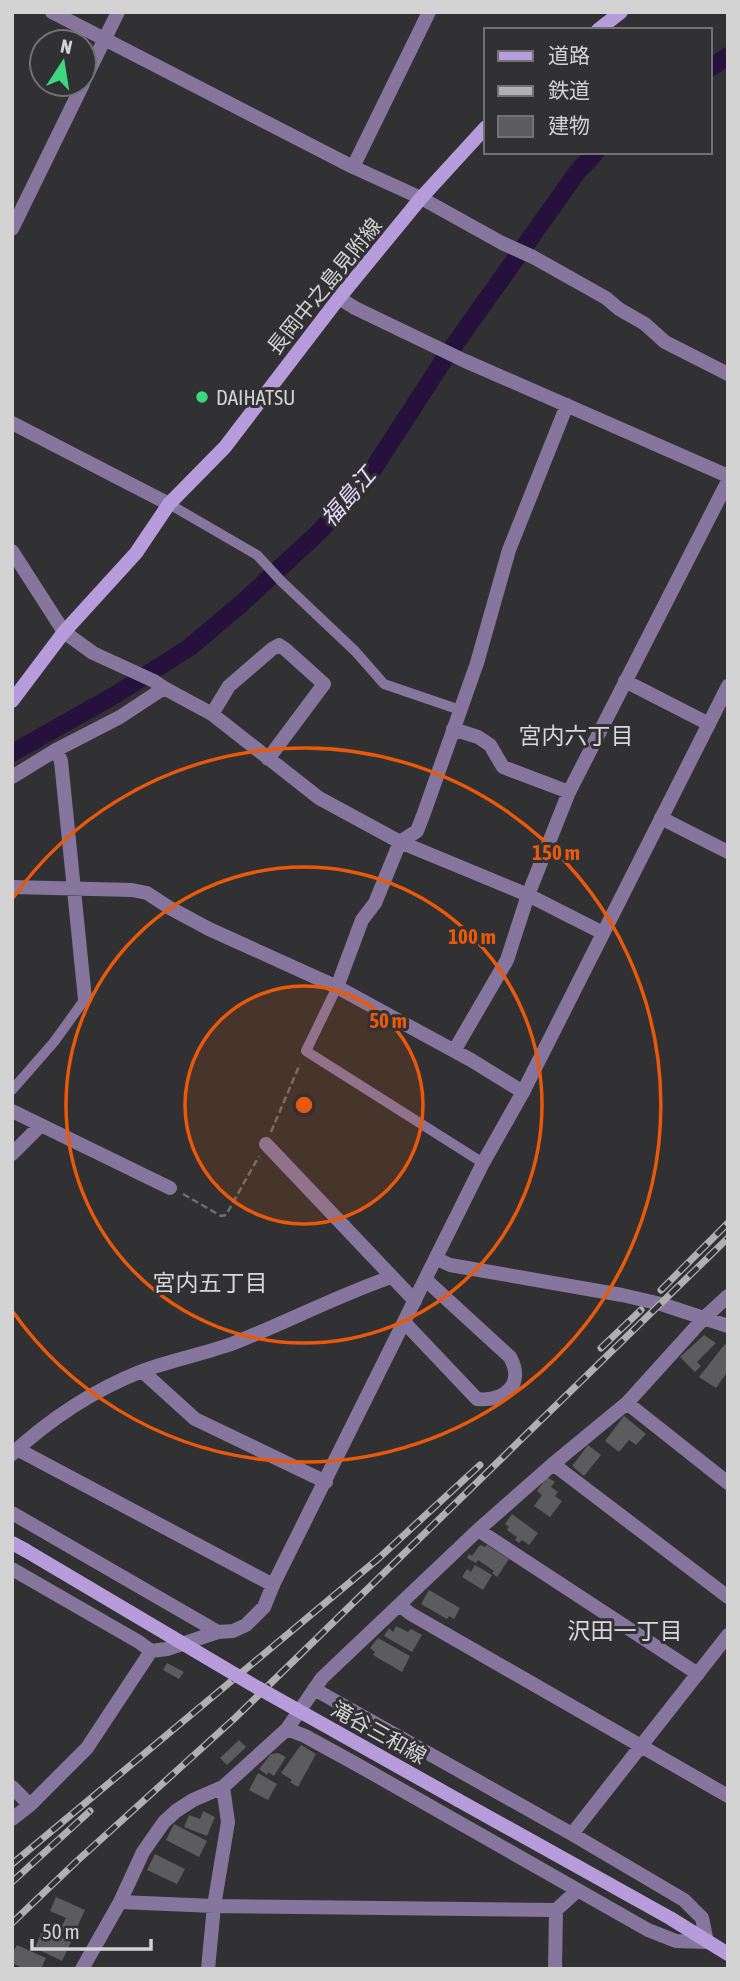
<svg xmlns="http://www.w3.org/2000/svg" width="740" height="1981" viewBox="0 0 740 1981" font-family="'Asap Condensed','Noto Sans JP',sans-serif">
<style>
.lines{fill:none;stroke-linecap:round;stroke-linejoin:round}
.canal{stroke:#25113b;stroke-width:18}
.building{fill:#5c5b5d}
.path{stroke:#6f6e70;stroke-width:2.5;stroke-dasharray:7 3.5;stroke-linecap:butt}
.service{stroke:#86769d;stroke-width:10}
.minor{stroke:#86769d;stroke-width:14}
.tertiary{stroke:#86769d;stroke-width:14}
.secondary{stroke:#b79cdc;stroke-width:14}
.rail-casing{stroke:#b0afb1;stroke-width:7}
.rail{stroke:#313032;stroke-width:4.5;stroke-dasharray:13;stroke-linecap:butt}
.secondary-bridge{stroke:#b79cdc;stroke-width:14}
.ring{fill:none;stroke:#e8590c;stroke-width:3.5}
.poi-dot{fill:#3cd77e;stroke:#313032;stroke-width:2.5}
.labels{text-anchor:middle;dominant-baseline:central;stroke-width:6;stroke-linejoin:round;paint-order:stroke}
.street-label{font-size:21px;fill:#d3d3d4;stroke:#313032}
.poi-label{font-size:21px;fill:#d3d3d4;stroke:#313032;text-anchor:start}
.water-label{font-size:23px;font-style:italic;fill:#e6daf9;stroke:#313032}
.neighbourhood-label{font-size:23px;fill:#d9d8db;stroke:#313032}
.centre{fill:#e8590c;stroke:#313032;stroke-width:3.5}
.ring-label{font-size:21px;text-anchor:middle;font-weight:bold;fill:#e8590c;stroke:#313032;stroke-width:6;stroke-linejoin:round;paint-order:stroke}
</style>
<rect width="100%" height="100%" fill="#313032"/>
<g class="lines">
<path class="canal" d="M710,68l18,-12
M12,753l103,-58 75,-48 51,-43 78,-72 47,-52 79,-122 133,-187 18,-19"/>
</g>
<path class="building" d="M704,1335l12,8 -19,19 4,4 -6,6 -15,-15z
M725,1344l3,3v24l-12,17 -17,-11z
M624,1416l22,18 -10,11 -7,-5 -10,12 -14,-11z
M588,1445l13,10 -17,21 -12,-10z
M547,1477l8,5 -4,5 7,5 -3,4 7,5 -12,16 -16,-11 8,-11 -5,-4z
M512,1514l26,19 -9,12 -7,-5 -3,3 -4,-3 2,-3 -10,-7 2,-3 -4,-3z
M480,1545l5,2 2,-2 22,14 -12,18 -5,-4 2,-2 -16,-11 -2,3 -9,-5 2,-4 3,2z
M475,1565l17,10 -9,15 -21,-13 5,-8 4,3z
M429,1590l31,18 -6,11 -5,-3 -2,3 -26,-15z
M396,1626l12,6 3,-3 11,6 -10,17 -28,-16 5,-8 4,4z
M378,1638l32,18 -8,16 -29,-17 2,-3 -5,-4z
M167,1663l17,9 -5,7 -16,-9z
M239,1740l7,7 -19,18 -7,-7z
M301,1745l15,9 -18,33 -8,-5 2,-2 -11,-7z
M278,1753l8,4 -12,19 -6,-4 -1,3 -8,-6 12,-15z
M258,1773l19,11 -9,16 -19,-10z
M203,1811l12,6 -8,19 -23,-9 5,-12 11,4z
M174,1824l33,17 -8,16 -33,-17z
M155,1854l30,15 -8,15 -30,-14z
M56,1897l29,13 -12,26 -13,-6 6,-12 -16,-7z
M43,1929l28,13 -9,19 -27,-13z
M17,1945l29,13 -5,11h-16l-13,-6v-9z"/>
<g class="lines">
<path class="path" d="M271,1132l29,-68
M183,1194l38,22 5,-1 33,-59"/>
<path class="service" d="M169,504l88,51 24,26 74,70 29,33 76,26
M337,987l-31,64 177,112
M12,1090l42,-48 31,-43"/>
<path class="minor" d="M52,12l301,155 68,31 81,45 31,14 73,41 13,11 26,15 20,18 63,32
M353,167l76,-155
M339,298l16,10 108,52 265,116
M12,423l157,81
M64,632l29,21 61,28 10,7 48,26 107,84 81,44 128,53 75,38
M625,681l84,43
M212,714l17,-28 43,-37 7,-4 6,4 39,35 -56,75
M453,729l25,8 12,8 13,22 66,25
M56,750l5,11 24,238
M12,777l44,-27 64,-33 44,-29
M661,818l67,34
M12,887l120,3 15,3 23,15 39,21 128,58 134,73 52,32
M337,987l25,-67 13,-17 25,-61 17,-11 7,-18 53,-150 32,-113 58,-145
M454,1051l53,-91 21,-65 41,-103 159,-311
M12,1111l158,77
M266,1144l149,157
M12,1154l28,-28
M437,1259l13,6 172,30 39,9 67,22
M404,1322l73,77c28,3 48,-15 33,-42l-84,-77
M142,1371l53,48 131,63
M627,1403l101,80
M12,1454c38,-35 82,-64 130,-83 30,-11 62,-17 92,-28 53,-21 103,-47 157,-66
M553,1464l175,133
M12,1513l206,119
M478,1530l220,144
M12,1569l127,73 12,9 16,-2 51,-17 15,-1 13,-6 18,-18 9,-22 -256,-136
M399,1605l12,9 317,182
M287,1729l18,7 51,28 292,166 28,11 31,1 -5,-24 -18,-18 -112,-66 -258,-145
M12,1787l18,18
M12,1819l18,-14 57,-57 64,-97
M572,1834l156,-199
M120,1902l94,4 342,4 22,-20
M82,1969l38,-67 23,-50 21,-30 12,-11 17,-11 30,-13 64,-58 35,-51 156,-148 75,-66 74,-61 77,-85 24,-22
M208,1969l6,-63 14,-84 -5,-35
M555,1969l1,-59"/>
<path class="tertiary" d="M84,81l34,-69
M12,229l71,-145
M12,551l52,81
M273,1585l210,-422 40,-71 205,-406"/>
<path class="secondary" d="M598,30l23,-18
M12,701l52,-69 72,-79 33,-49 56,-57 114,-149 82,-100 65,-71
M12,1543l13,7
M458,1800l212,118 58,36"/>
<g class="rail-casing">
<path id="rail" d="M661,1290l67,-67
M601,1348l40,-38
M12,1864l367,-306 101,-93
M12,1882l78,-71
M12,1923l65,-62 158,-143 493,-480"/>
</g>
<use href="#rail" class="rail"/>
<path class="secondary-bridge" d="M25,1550l228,135 205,115"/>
</g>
<circle cx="304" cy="1105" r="119" fill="#e8590c" fill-opacity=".12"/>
<g class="ring">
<circle cx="304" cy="1105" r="119"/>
<circle cx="304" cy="1105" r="238"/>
<path d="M13 898A357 357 0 1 1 13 1312"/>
</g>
<circle class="poi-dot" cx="202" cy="397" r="7"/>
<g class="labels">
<g class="street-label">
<text transform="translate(324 286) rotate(-51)">長岡中之島見附線</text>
<text transform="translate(379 1732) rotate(29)">滝谷三和線</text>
</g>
<g class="poi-label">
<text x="216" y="397">DAIHATSU</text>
</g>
<g class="water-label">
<text transform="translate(348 497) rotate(-49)">福島江</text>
</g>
<g class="neighbourhood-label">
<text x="576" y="736">宮内六丁目</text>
<text x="210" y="1283">宮内五丁目</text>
<text x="625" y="1631">沢田一丁目</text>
</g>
</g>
<circle cx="304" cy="1105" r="10" class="centre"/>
<g class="ring-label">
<text x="556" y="860">150 m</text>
<text x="472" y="944">100 m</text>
<text x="388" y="1028">50 m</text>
</g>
<rect width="740" height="1981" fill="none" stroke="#d3d3d4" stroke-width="28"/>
<rect x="484" y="28" width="228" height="126" fill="#313032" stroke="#727173" stroke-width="2"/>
<rect x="498" y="51" width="35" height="10" fill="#b79cdc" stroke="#727173" stroke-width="2"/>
<text x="548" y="63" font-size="21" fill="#d3d3d4">道路</text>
<rect x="498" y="86" width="35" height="10" fill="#b0afb1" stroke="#727173" stroke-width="2"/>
<text x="548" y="98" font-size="21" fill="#d3d3d4">鉄道</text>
<rect x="498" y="116" width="35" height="21" fill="#5c5b5d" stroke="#727173" stroke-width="2"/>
<text x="548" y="133" font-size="21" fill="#d3d3d4">建物</text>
<g transform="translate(63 63) rotate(12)"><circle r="33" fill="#313032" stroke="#727173" stroke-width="2"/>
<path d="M0-5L12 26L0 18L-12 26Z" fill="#3cd77e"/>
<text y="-10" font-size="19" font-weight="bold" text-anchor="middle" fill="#d3d3d4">N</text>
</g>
<path d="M32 1939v10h119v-10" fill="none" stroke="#d3d3d4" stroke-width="3.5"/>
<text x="42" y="1939" font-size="21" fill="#d3d3d4" stroke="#313032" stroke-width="5" paint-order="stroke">50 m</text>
</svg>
